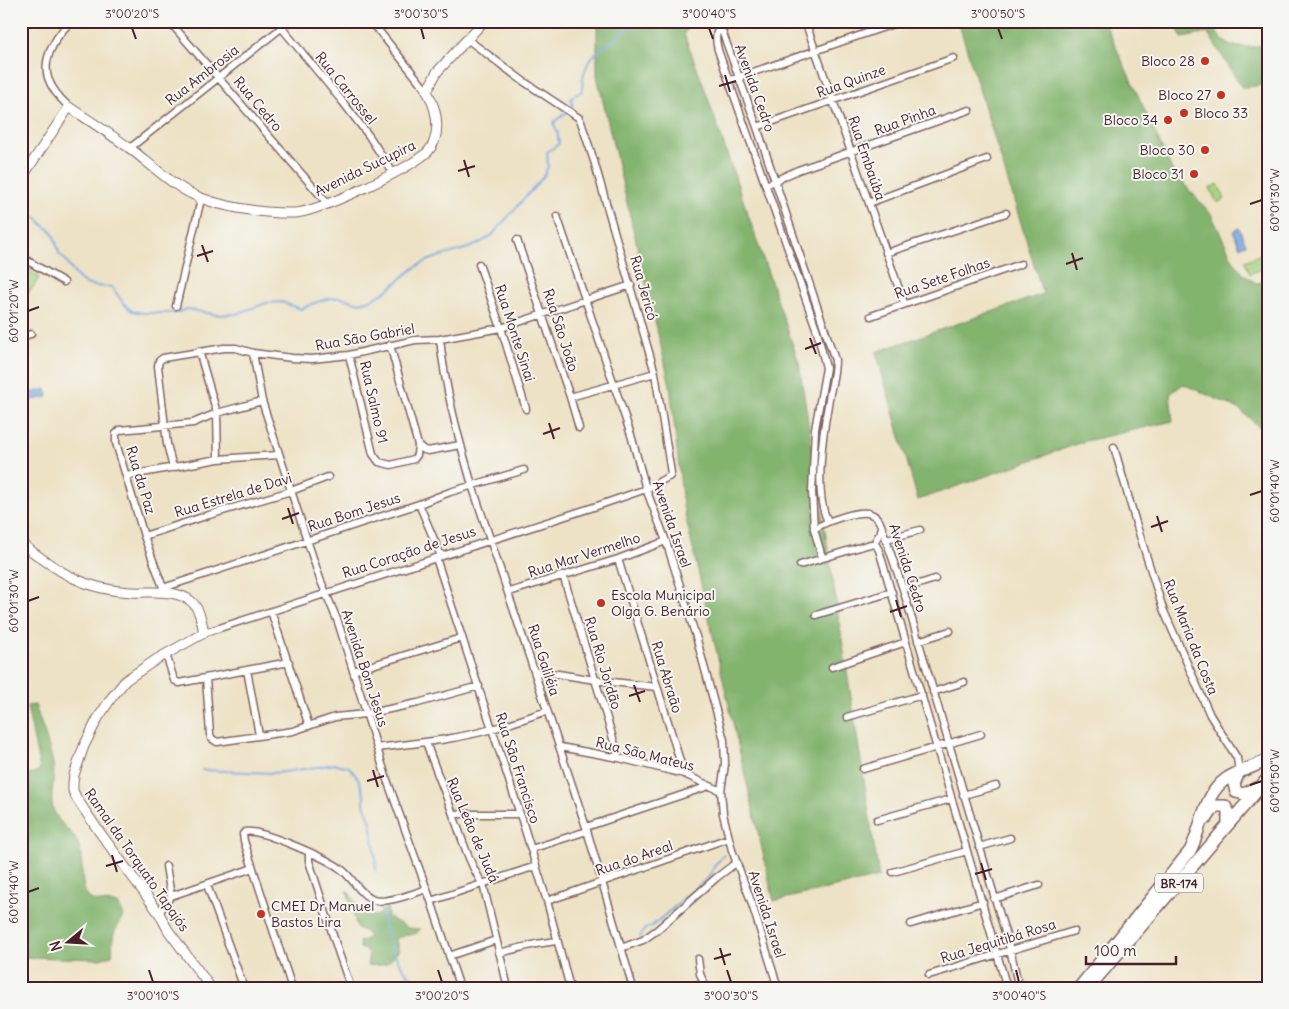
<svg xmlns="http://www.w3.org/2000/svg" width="1289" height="1009" viewBox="0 0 1289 1009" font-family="Delius,sans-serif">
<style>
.green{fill:#a4d280;stroke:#777856}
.forest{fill:#83b46e;stroke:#666a4c}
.water{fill:#78a7e2;stroke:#616386}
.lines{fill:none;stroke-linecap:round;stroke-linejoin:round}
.stream{stroke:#78a7e2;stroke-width:2}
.street-casing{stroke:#836361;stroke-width:9}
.secondary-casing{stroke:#836361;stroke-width:11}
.highway-casing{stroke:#836361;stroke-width:14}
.street{stroke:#fff;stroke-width:6}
.secondary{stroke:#fff;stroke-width:9}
.highway{stroke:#fff;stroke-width:11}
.ticks{fill:none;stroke:#4a1f2b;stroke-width:2}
.poi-dot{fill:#c8321e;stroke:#f6f6f2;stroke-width:2}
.labels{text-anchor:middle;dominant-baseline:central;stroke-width:4;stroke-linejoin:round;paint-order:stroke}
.shield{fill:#f6f6f2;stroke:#7e6067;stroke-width:1}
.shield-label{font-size:12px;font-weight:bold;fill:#4a1f2b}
.poi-label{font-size:14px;fill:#4a1f2b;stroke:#f6f6f2;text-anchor:end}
.street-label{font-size:14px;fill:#4a1f2b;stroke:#f6f6f2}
.neatline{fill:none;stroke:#4a1f2b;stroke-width:2}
.ticks-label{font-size:12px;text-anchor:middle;fill:#4a1f2b}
</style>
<rect width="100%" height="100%" fill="#f6f6f2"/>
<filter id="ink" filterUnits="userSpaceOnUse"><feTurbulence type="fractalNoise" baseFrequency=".02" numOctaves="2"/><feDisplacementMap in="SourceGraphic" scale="10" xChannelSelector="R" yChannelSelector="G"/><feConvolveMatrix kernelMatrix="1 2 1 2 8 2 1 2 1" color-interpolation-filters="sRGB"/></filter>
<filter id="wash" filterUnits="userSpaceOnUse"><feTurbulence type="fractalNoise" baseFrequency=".0096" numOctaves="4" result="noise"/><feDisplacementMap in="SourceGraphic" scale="20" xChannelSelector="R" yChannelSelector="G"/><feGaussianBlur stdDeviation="1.12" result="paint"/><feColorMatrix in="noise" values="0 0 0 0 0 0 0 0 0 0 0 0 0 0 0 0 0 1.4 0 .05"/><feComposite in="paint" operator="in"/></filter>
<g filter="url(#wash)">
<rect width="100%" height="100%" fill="#ede2c5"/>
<path class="green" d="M1218,184l7,15 -8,4 -7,-15z
M1267,251l1,15 -18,8 -5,-13z
M21,265l18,12 -4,8 -14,16z"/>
<path class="forest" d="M597,21h95l-8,13 20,53 95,276 80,514 -105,24 -91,-395 -13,-121 -73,-309z
M958,21h146l69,151 38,42 22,46 10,14 13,9 12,-2v154l-29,-26 -56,-25 -13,10 3,27 -87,20 -168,59 -42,-148 167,-58z
M1174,21h39c5,29 31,29 55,23v40l-26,4 -34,-55 -26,5z
M35,705c6,19 14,39 18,58 3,16 -4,31 0,46 5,16 22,22 27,40 4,13 -1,39 9,49 7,6 20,3 29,6 12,17 -3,19 -5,34 -1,6 0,11 -1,17l-12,4 -79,-2v-179l19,-8 -13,-64z
M347,890l20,27 11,-2 9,-9 1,11 20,11 12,1 -3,4 -22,5 4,12c-11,15 -14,16 -32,15l2,-13 -9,-4 -1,-6 10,-4 -3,-6 -9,-4z"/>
<path class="water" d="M1239,228l7,16 -6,3 -7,-16z
M46,389l2,8 -21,4 -2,-7z"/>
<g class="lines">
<path class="stream" d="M21,213l17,5c3,7 7,8 12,12 6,7 7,16 9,24 6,4 7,6 10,12 14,21 19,20 43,21l12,17 8,7 11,2h33l11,-4 31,6 18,-1 30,-11 15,-1 20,7c12,-6 28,-13 41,-11 11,2 13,7 26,3 23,-8 36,-30 57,-39 22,-10 48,-11 67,-27l51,-58 5,-10 -1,-15 12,-8 -2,-14 -3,-4 1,-5 16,-12 2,-7 -2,-2 1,-3 10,-6c0,-13 3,-27 13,-37 4,-5 11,-8 16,-12 10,-9 17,-14 29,-21
M202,770l70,3 12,-1 52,-8 13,3 10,13 5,15v9l7,18 4,31 1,18
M380,907c7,34 14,59 43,81
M640,937l5,-8 7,-3 57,-49 6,-12 9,-10"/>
</g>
</g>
<g filter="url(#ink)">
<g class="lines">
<g class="street-casing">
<path id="street" d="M169,21l158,182
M276,21l66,80 27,35 24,37
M371,21l56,70
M736,21c-19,8 -23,8 -18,29l99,281 9,37 -11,61 -3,63 2,37 8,28
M805,21l99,282
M721,28l36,99 78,233c0,15 -5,30 -7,45 -5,28 -14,89 -1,114l2,2
M730,80l172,-59
M69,107c-20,-19 -30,-36 -16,-62 5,-10 11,-18 20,-24
M757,127l197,-69
M130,148l160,-127
M766,185l32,-15 171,-60
M869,203l118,-44
M557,216l74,219 15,54 20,52 31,99 27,100 1,24 -4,27 2,23 9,36 19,51 27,87
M517,240l53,157 9,31
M886,253l120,-40
M21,257l43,25
M479,264l22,64 25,81
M176,306l25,-107
M871,316l150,-52
M21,337l10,-3
M440,339c5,50 18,97 32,146l114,342 47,161
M390,345l28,100 6,5 4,1 32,-6
M199,351l18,62 1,46
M253,353l9,48 45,139 13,39 18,43 48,155 45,124 29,87
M349,355l24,99 6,8 12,3 23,-6 3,-4 1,-10
M570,397l85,-24
M1114,447l22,76 27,86 47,106 27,43 2,14
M173,468l-6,-24 -9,-78 1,-5 4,-3 61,-10h12l17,5 39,5 20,1 37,-4 66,-15 25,-1 61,-11 130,-43
M126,476l92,-17 61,-4
M419,504l22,52
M814,529c11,-7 45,-20 57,-15 5,2 8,6 10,11l22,64 107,360 9,39
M144,536l65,-21 82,-24 37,-14
M887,539l33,-9
M874,544l8,-16
M436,558l84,256 27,87 23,87
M618,559l66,215
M800,565l70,-21 6,1 3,5 128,438
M563,575l56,183
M163,588l256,-84 31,-12 74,-22
M903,589l32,-10
M164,590l-20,-54 -28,-93v-9l4,-4 73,-7 24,-10 45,-12
M509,592l109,-33 48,-18
M271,611l38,115
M816,615l76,-23
M204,633l396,-128 46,-16 24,-13 1,-3 -16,-100 -61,-212 -13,-39 -2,-4 -56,-37 -56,-42
M918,641l32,-10
M166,654l8,26 5,3 110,-21
M832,667l74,-25
M247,670l12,65
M353,671l108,-33
M535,672l23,2 37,6 62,7
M206,678l4,56 1,4 6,4 76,-11 42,-14 31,-3 52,-11 61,-17
M933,692l31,-10
M847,717l75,-22
M426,742c9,27 20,52 29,78 8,21 15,46 28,64l25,104
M560,747l59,11 65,16 37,17
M377,748c38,-5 77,-8 115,-19 18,-5 37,-12 55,-18
M863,769l118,-35
M963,795l33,-9
M453,814h67
M877,820l74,-21
M586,827l123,-41
M979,847l31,-9
M531,849l56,-18
M309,853v8l30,93 12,34
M166,866l5,30
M893,872l74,-21
M207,885l37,103
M994,899l45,-14
M431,901l105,-35
M547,901l182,-63
M159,913l12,-17 82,-28
M911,924l72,-22
M621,948l22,-8 14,-10 59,-52 21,-16
M499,953l37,-9 20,-3
M449,956l47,-16
M698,959l2,15 6,14
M929,975l145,-44
M292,988l-48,-147 -1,-7 2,-2c14,-4 83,27 96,37 11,8 20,27 33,31 13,4 40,-7 53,-11"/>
</g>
<g class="secondary-casing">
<path id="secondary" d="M21,179l48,-72c21,14 43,28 63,43 21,16 46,41 72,49 24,9 64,15 90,14 25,-1 110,-42 131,-59 4,-2 7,-8 9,-12 6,-17 1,-36 -7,-51l10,-19 47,-51
M21,543c36,28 63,47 110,49 19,1 40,-3 57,7 11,6 14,23 16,34l-47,26 -31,21 -14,17 -14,21 -14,28 -10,29 -1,8v8l4,8 21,31 61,83 9,17 43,58"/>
</g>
<g class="highway-casing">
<path id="highway" d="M1239,772l-5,12 2,8 8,2 12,-6
M1207,818l8,-12h10l3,5v12
M1090,986l178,-208
M1079,988l111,-137c12,-23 13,-56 36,-72 12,-9 29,-11 42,-20"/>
</g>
<use href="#street" class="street"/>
<use href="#secondary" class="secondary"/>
<use href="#highway" class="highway"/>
</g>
</g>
<path class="ticks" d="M132,28l4,11M421,28l3,11M709,28l4,11M998,28l4,11M725,75l5,17M719,86l17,-5M464,160l5,17M458,171l17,-5M1250,204l12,-4M202,245l6,17M1072,253l5,17M197,256l16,-5M1066,264l17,-6M28,311l11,-4M810,338l6,16M805,349l16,-6M549,423l5,16M543,434l17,-6M1250,495l12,-4M288,508l5,16M1157,516l5,16M282,519l17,-6M1151,527l17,-6M896,600l5,17M28,601l11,-4M890,612l17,-6M634,685l6,17M629,696l16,-5M373,770l5,17M367,781l17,-5M1250,785l12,-4M112,855l5,17M981,863l5,17M106,866l17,-5M975,874l17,-5M28,892l11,-4M720,948l5,17M714,959l17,-5M149,970l4,12M438,970l4,12M727,970l4,12M1016,970l3,12"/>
<g class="poi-dot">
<circle cx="1205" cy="61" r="5"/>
<circle cx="1221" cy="95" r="5"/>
<circle cx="1184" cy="113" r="5"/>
<circle cx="1168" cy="120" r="5"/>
<circle cx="1205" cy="150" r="5"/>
<circle cx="1194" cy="174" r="5"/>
<circle cx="601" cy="603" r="5"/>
<circle cx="261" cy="914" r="5"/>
</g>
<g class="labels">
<rect class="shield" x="1155" y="873.5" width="48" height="19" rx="4"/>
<g class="shield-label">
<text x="1179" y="883">BR-174</text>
</g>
<g class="poi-label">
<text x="1195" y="61">Bloco 28</text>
<text x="1211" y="95">Bloco 27</text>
<text x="1194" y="113" text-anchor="start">Bloco 33</text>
<text x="1158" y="120">Bloco 34</text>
<text x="1195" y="150">Bloco 30</text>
<text x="1184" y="174">Bloco 31</text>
<text x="611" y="595" text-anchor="start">Escola Municipal<tspan x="611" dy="16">Olga G. Benário</tspan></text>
<text x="271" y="906" text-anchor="start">CMEI Dr Manuel<tspan x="271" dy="16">Bastos Lira</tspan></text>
</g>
<g class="street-label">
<text transform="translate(202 75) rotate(-38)">Rua Ambrosia</text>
<text transform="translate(851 81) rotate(-20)">Rua Quinze</text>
<text transform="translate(346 88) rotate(51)">Rua Carrossel</text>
<text transform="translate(755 88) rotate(70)">Avenida Cedro</text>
<text transform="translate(258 104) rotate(50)">Rua Cedro</text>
<text transform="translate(905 120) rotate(-20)">Rua Pinha</text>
<text transform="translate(867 158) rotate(71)">Rua Embaúba</text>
<text transform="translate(365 168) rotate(-26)">Avenida Sucupira</text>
<text transform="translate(942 278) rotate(-19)">Rua Sete Folhas</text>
<text transform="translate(644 288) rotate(74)">Rua Jericó</text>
<text transform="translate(561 330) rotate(72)">Rua São João</text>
<text transform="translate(515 333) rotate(72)">Rua Monte Sinai</text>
<text transform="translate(365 337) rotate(-10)">Rua São Gabriel</text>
<text transform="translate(374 402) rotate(77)">Rua Salmo 91</text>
<text transform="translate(141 480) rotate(73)">Rua da Paz</text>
<text transform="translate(233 495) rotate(-17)">Rua Estrela de Davi</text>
<text transform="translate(354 512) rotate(-18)">Rua Bom Jesus</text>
<text transform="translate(672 524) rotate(71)">Avenida Israel</text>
<text transform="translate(409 552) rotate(-18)">Rua Coração de Jesus</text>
<text transform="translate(584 555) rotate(-18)">Rua Mar Vermelho</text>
<text transform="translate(908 568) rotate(72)">Avenida Cedro</text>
<text transform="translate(1191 637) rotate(68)">Rua Maria da Costa</text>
<text transform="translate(544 660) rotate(72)">Rua Galiléia</text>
<text transform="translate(603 663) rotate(73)">Rua Rio Jordão</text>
<text transform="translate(365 668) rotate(72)">Avenida Bom Jesus</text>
<text transform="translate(667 677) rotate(73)">Rua Abraão</text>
<text transform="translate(645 754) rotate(14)">Rua São Mateus</text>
<text transform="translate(518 768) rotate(72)">Rua São Francisco</text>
<text transform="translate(473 830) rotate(67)">Rua Leão de Judá</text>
<text transform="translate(634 858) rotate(-19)">Rua do Areal</text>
<text transform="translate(137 860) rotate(55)">Ramal da Torquato Tapajós</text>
<text transform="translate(767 914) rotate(72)">Avenida Israel</text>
<text transform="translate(998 941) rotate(-17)">Rua Jequitibá Rosa</text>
</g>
</g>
<rect width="1289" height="1009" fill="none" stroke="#f6f6f2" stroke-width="55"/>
<g transform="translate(68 942) rotate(252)" stroke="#f6f6f2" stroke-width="4" paint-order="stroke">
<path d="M0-4L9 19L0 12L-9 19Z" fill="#4a1f2b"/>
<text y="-8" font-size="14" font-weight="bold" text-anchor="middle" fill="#4a1f2b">N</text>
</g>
<path d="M1086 956v8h90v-8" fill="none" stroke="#4a1f2b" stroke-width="2.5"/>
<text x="1094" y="956" font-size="15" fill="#4a1f2b" stroke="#f6f6f2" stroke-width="4" paint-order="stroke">100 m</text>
<rect x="28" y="28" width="1234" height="954" class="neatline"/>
<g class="ticks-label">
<text x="132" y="18">3°00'20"S</text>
<text x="421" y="18">3°00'30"S</text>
<text x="709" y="18">3°00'40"S</text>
<text x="998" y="18">3°00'50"S</text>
<text transform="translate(1275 200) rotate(-90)" y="4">60°01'30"W</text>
<text transform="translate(14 311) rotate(-90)" y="4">60°01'20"W</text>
<text transform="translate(1275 491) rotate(-90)" y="4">60°01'40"W</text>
<text transform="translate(14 601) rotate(-90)" y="4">60°01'30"W</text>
<text transform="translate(1275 781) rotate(-90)" y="4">60°01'50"W</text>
<text transform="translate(14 892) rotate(-90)" y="4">60°01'40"W</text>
<text x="153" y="1000">3°00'10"S</text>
<text x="442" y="1000">3°00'20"S</text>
<text x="731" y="1000">3°00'30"S</text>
<text x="1019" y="1000">3°00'40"S</text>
</g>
</svg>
